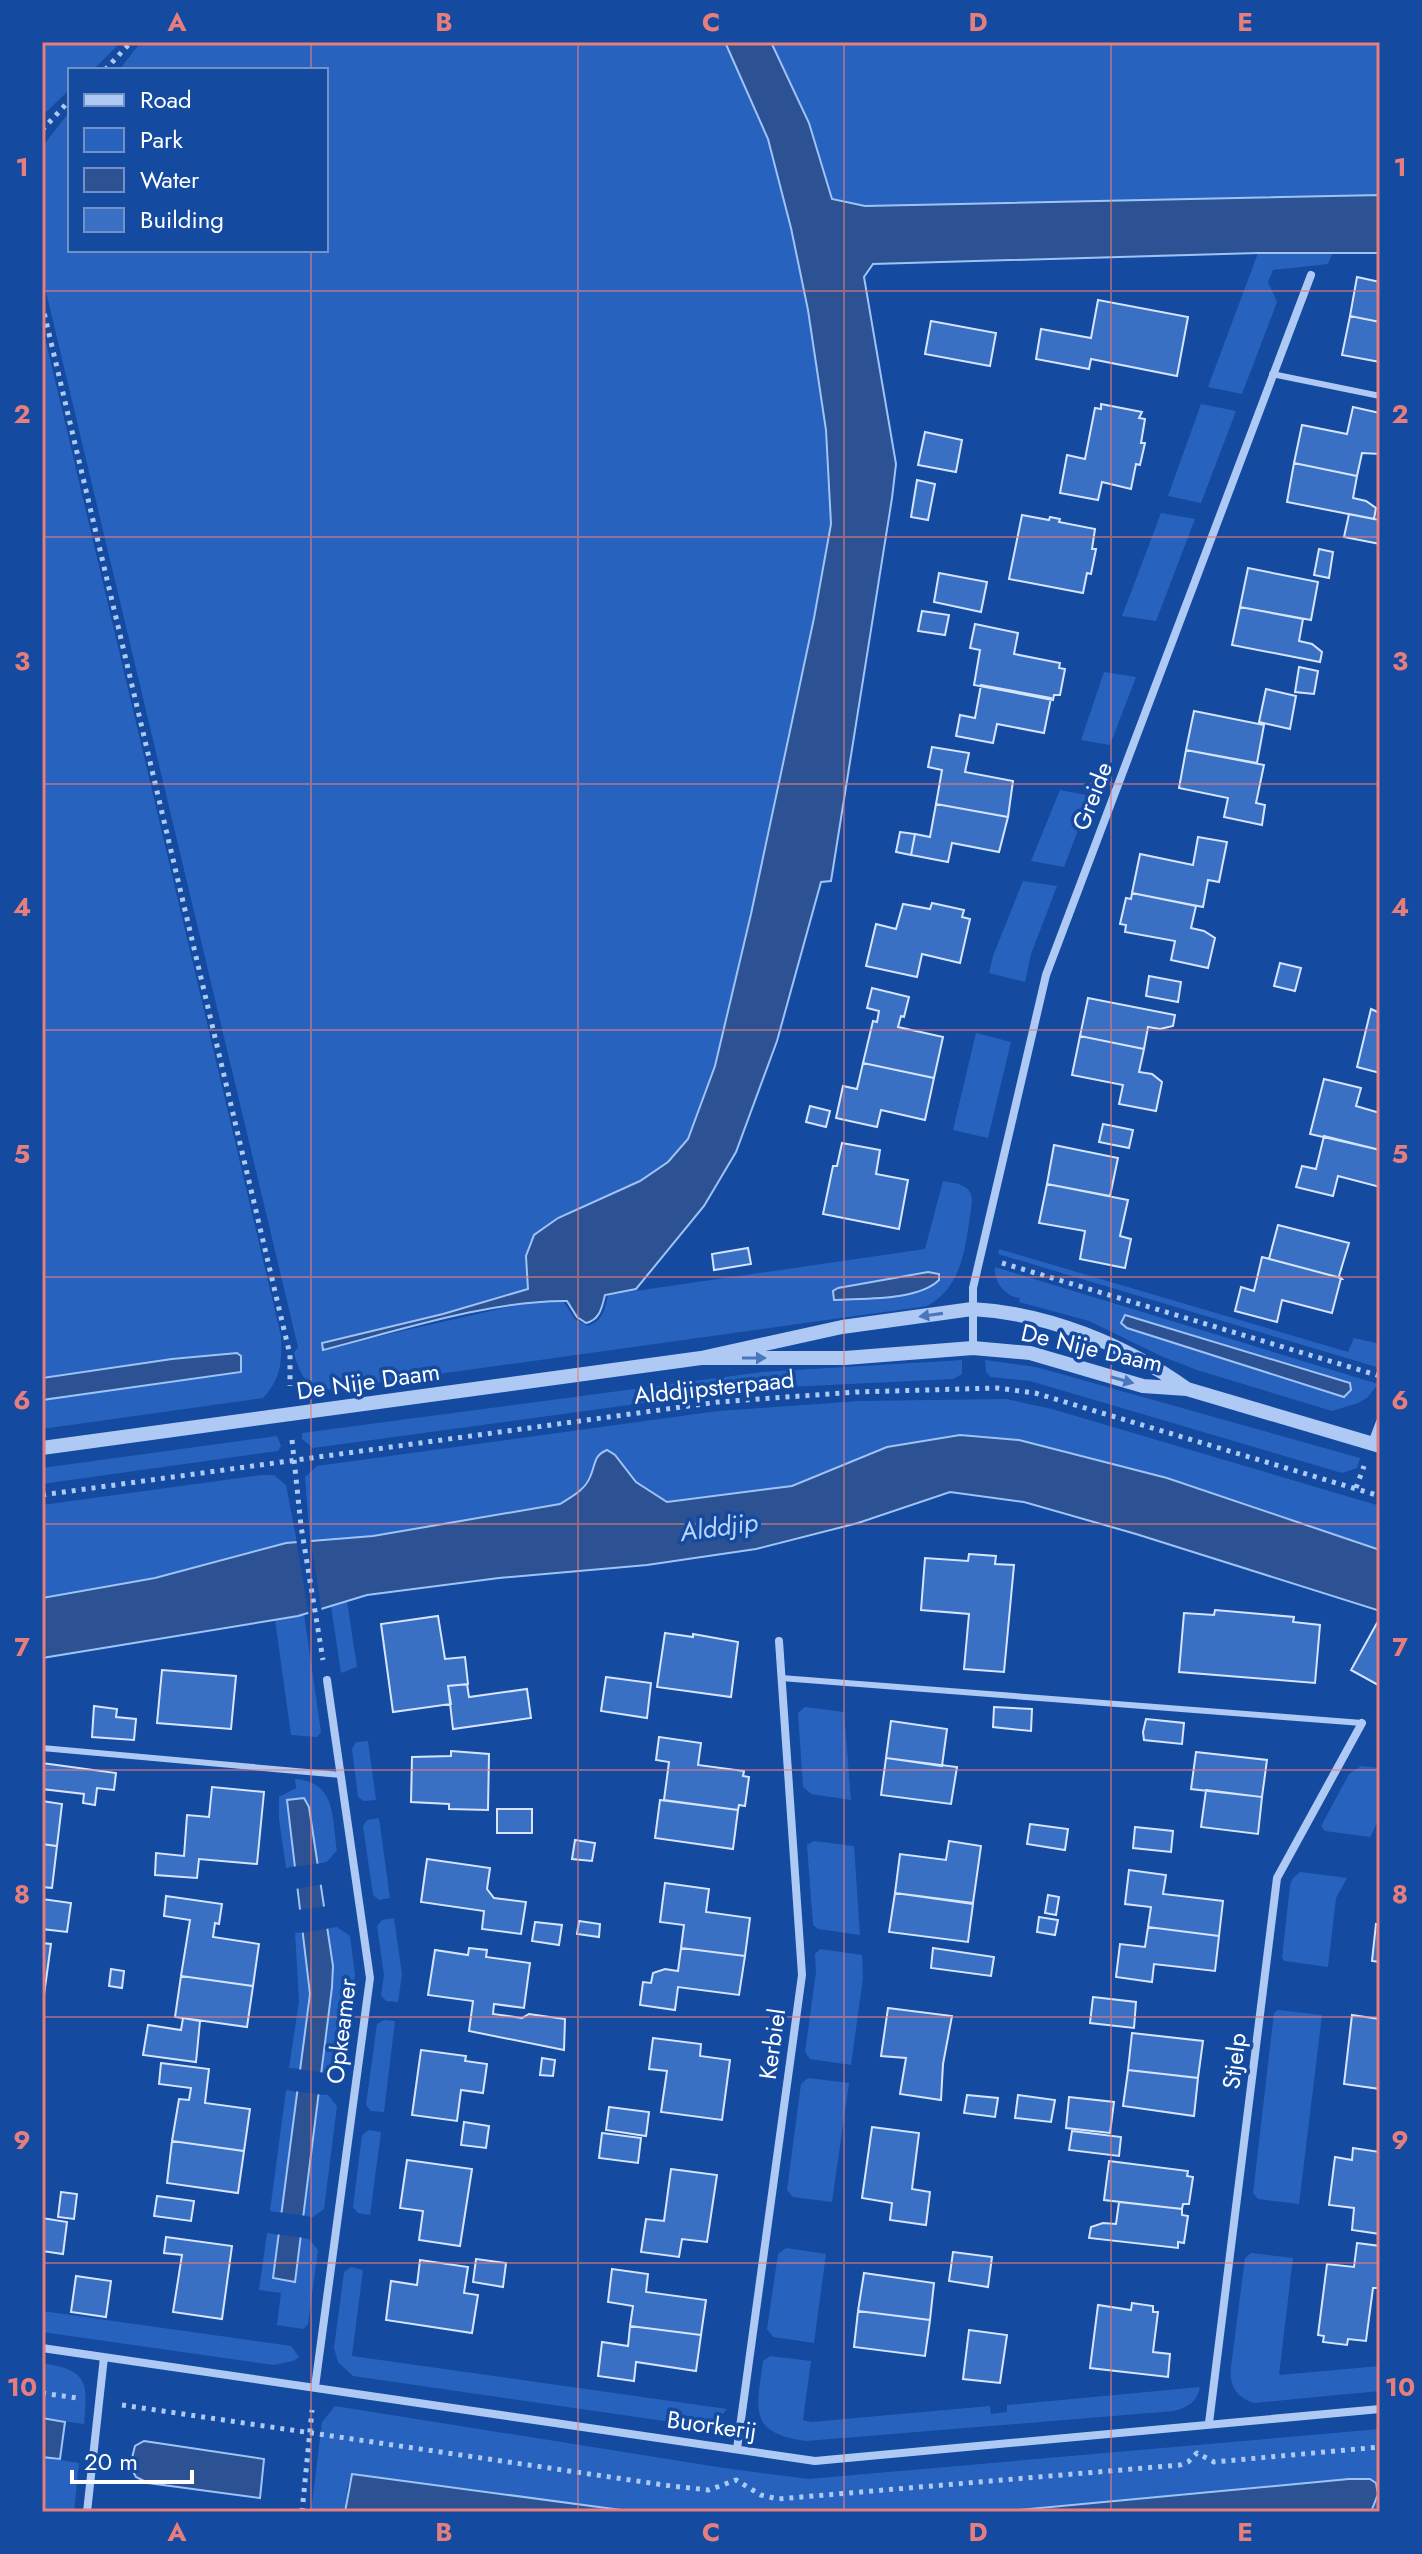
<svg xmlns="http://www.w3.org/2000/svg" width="1422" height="2554" viewBox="0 0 1422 2554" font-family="Jost,sans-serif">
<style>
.green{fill:#2763be;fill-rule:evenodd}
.water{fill:#2c5293;stroke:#9fc3f6;stroke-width:2}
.pier{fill:#144aa0}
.building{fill:#3970c4;stroke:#d6e5fd;stroke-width:2}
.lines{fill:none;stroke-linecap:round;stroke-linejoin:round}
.path{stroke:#adc9f4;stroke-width:5;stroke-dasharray:4 6;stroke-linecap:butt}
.service{stroke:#adc9f4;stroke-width:6}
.minor{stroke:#adc9f4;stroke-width:8}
.tertiary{stroke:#adc9f4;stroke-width:14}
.oneway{fill:#4a76bd}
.grid{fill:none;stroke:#e67e7e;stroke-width:2;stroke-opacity:0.55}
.labels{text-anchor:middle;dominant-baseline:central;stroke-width:7;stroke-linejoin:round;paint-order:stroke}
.street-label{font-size:24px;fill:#fff;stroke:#144aa0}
.water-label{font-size:26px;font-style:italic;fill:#bad4fa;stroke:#144aa0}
.neatline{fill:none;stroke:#e67e7e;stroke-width:3}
.grid-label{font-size:26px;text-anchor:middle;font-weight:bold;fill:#e67e7e}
</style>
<rect width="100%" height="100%" fill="#144aa0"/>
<path class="green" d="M42,42h79l-28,28h-23v19l-28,27z
M141,42h584l43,97 23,89 17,82 18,120 5,94 -17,94 -63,296 -36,152 -27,73 -20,23 -28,19 -82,37 -32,38 2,32 -85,26 -121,29 1,6 207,-47 33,-1 12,18 13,7c15,-5 17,-17 20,-31l317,-46 18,-68c15,3 29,3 29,21 -6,38 -7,84 -45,104l-610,85c-12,-7 -20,-24 -23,-38l4,-6 -256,-1072v-128l28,-36v139h256v-180h-207z
M771,42h609v153l-515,11 -33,-8 -23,-75z
M1258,253l74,1 -4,10 -55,6 -5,12 9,20 -35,92 -34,-7z
M42,325l239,1011c1,27 0,42 -18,62l-221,31v-29l199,-29v-14l-69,2 -130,19z
M1201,404l35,7 -35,92 -33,-7z
M1161,513l34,6 -39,102 -34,-5z
M1104,672l32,5 -26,68 -29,-5z
M1060,790l31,6 -27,71 -33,-6z
M1023,881l34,5 -26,68 -6,28 -36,-9 4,-17z
M976,1033l35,9 -23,96 -35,-8z
M999,1249l349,103 6,-14 26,6v24l-382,-114z
M995,1267l383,117 -11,14 -9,5 -26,8 -135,-41 -36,-14 -72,-35 -70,-19 1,-4c-15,-1 -27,-17 -25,-31zM1125,1315l225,68 1,6 -230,-70z
M962,1360v14l-9,5 -207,10 -433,59 -11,-9v-6l460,-61z
M985,1360l51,7 324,91 -3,10 -15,5 -312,-92 -39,-4 -5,-5z
M1006,1399l46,10 328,97v44l-361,-110 -59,-5 -73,12 -95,39 -125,16 -31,-20 -42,-21c-5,23 -15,31 -34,43l-187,32 -63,4 -5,-63 12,-11 401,-55 142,-10z
M277,1436l4,10 -3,5 -236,33v-16z
M261,1475h13l12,10 11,57 -142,36 -113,20v-93z
M347,1601l10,66 -16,6 -10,-67z
M304,1614l17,118 -4,5 -26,-2 -16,-115z
M805,1707l39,5 7,88 -40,-6 -8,-7 -5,-74z
M368,1741l8,59 -12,1 -6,-4 -6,-48 4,-7z
M1361,1766l19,2v49l-10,20 -45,-6 -4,-5 28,-52z
M295,1779c41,3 37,37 42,71l-10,12 -9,2 -9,-57 -21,-7 7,66 -9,2 -7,-49v-22l17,-9z
M379,1818l11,80 -11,2 -6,-5 -10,-69 4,-6z
M814,1841l40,5 6,89 -42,-6 -5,-4 -6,-80z
M1300,1872l47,6 -11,20 -8,69 -43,-6 -3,-3 8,-73 3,-7z
M394,1918l8,56 -4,28 -12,-1 -5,-6 3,-20 -7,-49 5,-6z
M337,1927l13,9 5,39 -12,90 -12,8h-9l10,-86 1,-21 -5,-38z
M304,1932l6,62 -10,75 -11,-1 10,-67 -4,-68z
M820,1949l42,6 1,23 -12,87 -41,-6 -5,-7 11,-80 -1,-18z
M1278,2010l44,5 -23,189 -41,-5 -5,-6 21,-180z
M384,2020l11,1 -11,91 -13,-1 -5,-6 11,-81z
M808,2078l41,5 -17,119 -39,-5 -6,-7 14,-106z
M286,2090l12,2 -16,121 -12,-2z
M319,2094l9,1 9,11 -13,103 -11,8 -10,-1z
M369,2130l12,2 -11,83 -12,-2 -5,-6 9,-72z
M267,2233l12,2 -6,43 22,4 6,-44 8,1 9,11 -10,74 -5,5 -26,-4 4,-32 -22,-3z
M786,2248l40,6 -12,89 -41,-6 -6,-8 11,-75z
M1251,2253l42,5 -14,117 101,-9v25l-126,12c-18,-6 -25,-17 -23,-36l14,-109z
M351,2267l12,3 -11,86 375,53 -9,11 -19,6 -346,-50 -15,-14 -4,-14 10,-76z
M42,2311l249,35 8,11 -6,4 -20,4 -231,-33z
M770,2356l41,5 -8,59 8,2 179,-16 1,8 16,-2v-7l193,-18c-3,15 -12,20 -26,24l-368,30c-59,-8 -49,-32 -43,-80z
M42,2363c46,7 46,19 42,61l-42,-6z
M335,2406l389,62 84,11 572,-50v83h-9l3,-2 2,-27 -6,-4 -374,33h-360l-284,-38 -5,15 -2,23h-34l11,-90z
M42,2457l37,6 -5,49h-32z"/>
<path class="water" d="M725,42h46l38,81 23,76 33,7 515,-11v58h-122l-385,11 -9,13 32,187 -4,34 -61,383 -10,1 -44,159 -41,111 -32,54 -68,83 -31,6c-3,12 -5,25 -19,28l-9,-6 -10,-16c-75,-1 -170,30 -244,49l-1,-7 121,-29 85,-25 -2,-33 8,-21 24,-17 82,-37 28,-19 20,-23 27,-73 36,-152 63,-296 17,-94 -5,-94 -18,-120 -17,-82 -23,-89z
M928,1272l11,2v6c-21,21 -76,18 -105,20l-1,-9 5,-3z
M1125,1315l225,68 1,7 -7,7 -217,-69 -6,-5z
M237,1353l4,3v16l-199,28v-22l130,-19z
M960,1435l59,5 148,38 213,72v61l-244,-77 -112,-32 -74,-10 -92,31 -102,26 -109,16 -148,13 -132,17 -69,21 -256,42v-60l113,-20 131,-35 87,-7 187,-32c11,-7 25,-14 30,-27 6,-13 3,-21 17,-27l8,5 21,27 31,20 125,-16 95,-39z
M304,1798l5,9 24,159 -1,21 -37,295 -22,-4 37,-284 -23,-194z
M42,2418l23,4 -5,37 -18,-2z
M144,2441l120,18 -4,39 -112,-15 -12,-6 -6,-11 5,-20z
M352,2474l284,38h-291z
M1349,2479h21l6,4 2,11 -7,18h-375z"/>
<path class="pier" d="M310,1536l12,77 -13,4 -13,-79z
M322,1863l3,21 -30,5 -4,-22z
M328,1906l4,22 -32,5 -3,-23z
M296,2069l30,4 -3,22 -29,-4z
M278,2212l29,4 -2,22 -30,-4z"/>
<path class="building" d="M1357,277l23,5v40l-30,-6z
M1098,300l90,17 -11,59 -86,-17 -2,10 -53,-10 5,-30 50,9z
M1350,316l30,6v40l-38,-7z
M931,321l65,12 -6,33 -65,-12z
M1101,404l41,8 -3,6 6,1 -4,24h4l-5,22 -4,-1 -5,25 -29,-7 -4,18 -38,-7 7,-38 18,4 10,-51 6,1z
M1353,407l27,6v41l-18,-1 -5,23 -63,-13 8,-38 45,9z
M925,432l37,8 -6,32 -38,-7z
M1294,463l63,13 -4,22 13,3 10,7 -2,11 -87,-17z
M917,480l18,4 -7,36 -17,-3z
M1349,514l31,6v24l-36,-7z
M1022,515l27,5 1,-3 10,2 -1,3 36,7 -3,20h4l-5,25 -4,-1 -4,20 -74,-14z
M1319,549l14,3 -4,26 -15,-3z
M1248,568l70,14 -7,38 -71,-13z
M939,573l48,9 -6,30 -47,-10z
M1240,607l63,12 -4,22 13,3 10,8 -2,10 -88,-17z
M922,611l27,4 -4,20 -27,-4z
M975,624l43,9 -4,21 46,9 -1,5 6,1 -5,26h-6l-1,5 -79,-15 6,-35 -10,-2z
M1299,667l19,4 -4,23 -19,-2z
M981,685l70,13 -7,35 -47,-9 -4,19 -37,-7 4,-21 15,3z
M1266,689l30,7 -6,33 -31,-7z
M1194,711l70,14 -7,38 -71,-13z
M932,747l37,6 -4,19 48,9 -5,36 -72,-13 6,-34 -14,-3z
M1186,750l78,15 -8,38 9,2 -3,20 -38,-8 4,-19 -49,-10z
M936,804l72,13 -9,35 -47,-9 -4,19 -37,-7 4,-21 15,3z
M900,832l15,2 -4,21 -15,-3z
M1198,837l29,5 -8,40 -11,-2 -5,27 -71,-14 8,-39 53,11z
M1132,893l64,13 -5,22 13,3 11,7 -7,30 -37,-8 4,-19 -50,-9 1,-7 -6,-1 6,-26 5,1z
M932,903l32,7 -2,7 8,2 -10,44 -38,-9 -5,23 -51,-11 10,-42 20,5 7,-25 27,5z
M1280,963l21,5 -6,23 -21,-5z
M1149,976l32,6 -3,20 -32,-6z
M872,988l37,9 -5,20 -3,-1 -3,11 45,10 -9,41 -71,-15 10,-42 4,1 2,-11 -12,-3z
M1088,998l87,17 -2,11 -13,3 -12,-2 -4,22 -64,-13z
M1371,1009l9,4v60l-23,-6z
M1080,1036l64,13 -5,23 13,2 10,8 -6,29 -37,-7 4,-19 -51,-10z
M863,1063l71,15 -9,42 -44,-10 -4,17 -41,-9 7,-32 14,3z
M1324,1079l37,9 -5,18 24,7v37l-70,-16z
M810,1106l20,5 -4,16 -20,-5z
M1103,1124l30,6 -4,18 -30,-6z
M1324,1136l56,14v37l-42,-11 -5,20 -37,-9 6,-21 14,3z
M842,1143l38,7 -4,24 32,6 -9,49 -76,-15 10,-48h4z
M1054,1145l64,13 -8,38 -63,-12z
M1047,1184l81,16 -8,36 11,3 -6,29 -45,-9 5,-28 -46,-8z
M1278,1225l71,18 -10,33 2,2 -72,-19z
M748,1248l3,16 -37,6 -2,-16z
M1262,1257l79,21 -9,35 -50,-13 -5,22 -42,-11 6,-24 13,4z
M969,1554l27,2 -1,8 19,1 -10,107 -40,-3 5,-55 -48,-4 4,-52 43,3z
M1215,1610l79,7 -1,5 27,3 -5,58 -136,-11 5,-59 30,2z
M438,1616l7,43 20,-2 3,27 -20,2 3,18 -58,8 -12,-88z
M1377,1623l3,1v62l-29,-16z
M665,1633l28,4v-3l45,8 -7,55 -74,-10z
M162,1670l74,6 -5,53 -74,-6z
M606,1677l45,6 -4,35 -46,-7z
M467,1684l2,13 58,-8 4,29 -78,11 -5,-43z
M94,1706l23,3 -1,8 20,2 -2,21 -42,-3z
M994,1707l38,2 -1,22 -38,-4z
M1146,1719l38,4 -2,21 -38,-4 -1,-8z
M891,1721l56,8 -5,37 -56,-8z
M659,1737l42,6 -3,22 46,6 -1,5 6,1 -4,29 -6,-1 -1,5 -74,-10 5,-38 -13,-2z
M451,1751l38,3 -1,56 -39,-1v-5l-38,-2 1,-45 39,-1z
M1196,1752l71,8 -5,37 -71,-8z
M886,1758l71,9 -6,37 -70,-9z
M42,1763l74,10 -2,17 -17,-2 -2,17 -12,-2 1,-9 -42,-5z
M212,1787l52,5 -7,72 -58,-5 -2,19 -42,-3 1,-22 28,3 3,-41 22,2z
M1206,1790l56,7 -4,37 -57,-7z
M660,1800l78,10 -5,39 -78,-11z
M42,1801l20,3 -5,42 -15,-2z
M497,1809h35v24h-35z
M1030,1824l38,5 -3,21 -38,-6z
M1135,1827l38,4 -2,21 -38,-4z
M575,1840l20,3 -3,18 -20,-2z
M949,1841l32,5 -8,57 -78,-10 5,-39 46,6z
M42,1844l15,2 -5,42 -10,-1z
M427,1859l63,9 -3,21 7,9 32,4 -5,32 -39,-5 2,-18 -63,-9z
M1129,1870l37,5 -3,19 60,7 -4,35 -71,-9 3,-20 -26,-3z
M665,1883l44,6 -3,23 44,6 -5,38 -64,-8 3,-23 -24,-3z
M895,1893l78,11 -5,38 -79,-10z
M1048,1895l11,2 -3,18 -11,-2z
M166,1896l56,8 -3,20 -4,-1 -2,14 46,7 -6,42 -72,-10 9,-56 -26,-4z
M42,1899l29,4 -4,29 -25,-3z
M1039,1917l19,3 -3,15 -18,-3z
M579,1921l21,3 -1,13 -22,-3z
M535,1922l27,3 -3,20 -27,-4z
M1376,1924l4,1v37l-8,-1z
M1148,1927l71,9 -4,35 -61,-7 -2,18 -36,-5 4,-33 25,3z
M42,1943l9,1 -8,58h-1z
M469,1948l18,2 -1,7 44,6 -6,45 -30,-4 -1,10 29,4 7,-4 36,5 -1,31 -95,-19 4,-30 -45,-6 7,-45 33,5z
M681,1948l64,8 -6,39 -61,-8 -3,23 -35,-5 3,-23 8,1 2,-10 12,-4 13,2z
M933,1948l61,9 -3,19 -60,-8z
M111,1969l13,2 -2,17 -13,-2z
M181,1976l72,10 -6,41 -72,-10z
M1093,1997l43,5 -2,26 -44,-5z
M888,2008l64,8 -9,48 -2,36 -41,-6 6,-36 -25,-2z
M1352,2015l28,4v70l-36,-5z
M183,2018l17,3 -4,41 -53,-7 5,-30 33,5z
M1132,2033l71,8 -5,37 -70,-8z
M653,2038l48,6 -1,12 30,4 -8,60 -61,-8 6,-41 -18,-2z
M421,2050l45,6 -1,5 22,3 -4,29 -22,-3 -4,31 -45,-6z
M542,2058l13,2 -2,16 -13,-1z
M161,2063l48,6 -4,34 45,6 -6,42 -72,-10 7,-42 10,1 2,-12 -32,-4z
M1128,2070l70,8 -4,38 -71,-10z
M967,2095l31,3 -3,19 -31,-4z
M1018,2095l37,5 -4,22 -36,-4z
M1069,2097l45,5 -4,31 -44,-5z
M609,2107l40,5 -3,24 -40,-6z
M464,2122l25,4 -3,22 -25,-3z
M872,2127l47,6 -7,56 18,3 -4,33 -36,-5 2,-17 -30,-5z
M1072,2131l49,6 -2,19 -50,-6z
M602,2133l39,5 -3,25 -39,-5z
M172,2141l72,10 -6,42 -71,-10z
M1353,2148l27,4v82l-28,-4 2,-22 -25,-3 6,-48 17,3z
M407,2160l65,9 -12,77 -41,-6 4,-29 -23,-3z
M1109,2161l79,10 -1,5 6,1 -4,27h-6l-1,5 -78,-9z
M671,2169l46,6 -10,67 -25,-3 -3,18 -38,-5 5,-33 18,2z
M61,2192l16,2 -3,25 -16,-2z
M157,2196l37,5 -3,20 -37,-5z
M1119,2202l63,7v6l6,1 -4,27 -6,-1v6l-89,-10 2,-11 12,-4 13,1z
M42,2218l25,4 -4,32 -21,-3z
M166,2237l66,9 -10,73 -49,-7 9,-57 -18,-2z
M1357,2243l23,3v42h-7l-7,53 -18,-2 -1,6 -24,-3 1,-6 -6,-1 9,-71 27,3z
M953,2252l39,5 -4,30 -39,-6z
M476,2259l30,4 -3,24 -30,-5z
M420,2260l48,7 -4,26 14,2 -6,38 -86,-13 5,-39 26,4z
M612,2269l36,5 -2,18 60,8 -5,35 -71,-9 3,-20 -25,-4z
M864,2273l70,10 -4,37 -72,-9z
M76,2276l35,5 -5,36 -35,-5z
M1132,2303l21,3v6h5l-5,40 17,2 -2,23 -78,-9 8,-63 33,5z
M858,2311l72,9 -5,36 -71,-9z
M630,2326l71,9 -5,36 -60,-9 -2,19 -36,-5 4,-34 26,4z
M969,2330l38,5 -7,48 -37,-4z"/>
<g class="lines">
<path class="path" d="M105,70l26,-28
M42,130l28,-30
M42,304l248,1051v31
M1002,1263l378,113
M292,1440l9,86 22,134
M1356,1488l8,-22
M42,1495l676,-93 138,-10 141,-4 38,5 345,103
M42,2393l35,5
M122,2405l549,81 38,4 27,-10 25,15 17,4 402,-34 8,-3 9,-9 17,9 166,-15
M302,2512l10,-102"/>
<path class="service" d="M1272,374l108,22
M781,1678l581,45
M42,1748l299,27"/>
<path class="minor" d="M973,1348v-60l73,-313 265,-700
M1372,1443l8,-21
M42,2348l773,113 565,-52
M315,2387l55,-409 -43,-298
M1209,2423l68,-545 85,-155
M737,2449l65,-474 -23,-334
M87,2512l17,-155"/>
<path class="tertiary" d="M1187,1389c-61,-44 -139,-76 -215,-80l-130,18 -141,31h144l128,-10 57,5 113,33 44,3 193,57
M42,1448l659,-90"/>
</g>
<defs><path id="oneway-solid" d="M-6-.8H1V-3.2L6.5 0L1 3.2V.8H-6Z" transform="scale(2)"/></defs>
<g class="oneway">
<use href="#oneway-solid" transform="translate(931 1315) rotate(172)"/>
<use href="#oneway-solid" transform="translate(754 1358)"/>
<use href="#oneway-solid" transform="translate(1122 1380) rotate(16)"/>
</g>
<path class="grid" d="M311,42v28M578,42v2470M844,42v2470M1111,42v2470M311,250v2262M42,291h1338M42,537h1338M42,784h1338M42,1030h1338M42,1277h1338M42,1524h1338M42,1770h1338M42,2017h1338M42,2263h1338"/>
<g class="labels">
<g class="street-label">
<text transform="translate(1092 796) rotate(-69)">Greide</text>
<text transform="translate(1092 1348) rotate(13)">De Nije Daam</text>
<text transform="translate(368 1381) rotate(-8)">De Nije Daam</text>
<text transform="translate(714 1387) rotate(-6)">Alddjipsterpaad</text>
<text transform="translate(341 2031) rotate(-83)">Opkeamer</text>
<text transform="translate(772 2044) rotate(-82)">Kerbiel</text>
<text transform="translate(1234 2061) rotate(-83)">Stjelp</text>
<text transform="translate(712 2425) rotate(8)">Buorkerij</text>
</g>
<g class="water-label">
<text transform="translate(719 1527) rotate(-8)">Alddjip</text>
</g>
</g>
<rect width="1422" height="2554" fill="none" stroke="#144aa0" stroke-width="88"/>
<rect x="68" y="68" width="260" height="184" fill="#144aa0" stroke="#7292c6" stroke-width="2"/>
<rect x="84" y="94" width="40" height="12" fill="#adc9f4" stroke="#7292c6" stroke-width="2"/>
<text x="140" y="108" font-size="24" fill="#ffffff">Road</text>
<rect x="84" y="128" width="40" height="24" fill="#2763be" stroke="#7292c6" stroke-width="2"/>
<text x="140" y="148" font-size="24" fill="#ffffff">Park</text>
<rect x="84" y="168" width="40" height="24" fill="#2c5293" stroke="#7292c6" stroke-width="2"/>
<text x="140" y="188" font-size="24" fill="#ffffff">Water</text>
<rect x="84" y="208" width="40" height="24" fill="#3970c4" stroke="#7292c6" stroke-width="2"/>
<text x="140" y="228" font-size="24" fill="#ffffff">Building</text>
<path d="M72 2470v12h120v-12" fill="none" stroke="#ffffff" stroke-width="4"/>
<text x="84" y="2470" font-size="24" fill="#ffffff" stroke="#144aa0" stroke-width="6" paint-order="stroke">20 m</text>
<rect x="44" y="44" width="1334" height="2466" class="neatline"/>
<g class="grid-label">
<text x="177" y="31">A</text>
<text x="444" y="31">B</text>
<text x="711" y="31">C</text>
<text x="978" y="31">D</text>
<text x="1245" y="31">E</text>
<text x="22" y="176">1</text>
<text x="1400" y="176">1</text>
<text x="22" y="423">2</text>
<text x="1400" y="423">2</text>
<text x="22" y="670">3</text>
<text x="1400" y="670">3</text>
<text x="22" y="916">4</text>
<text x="1400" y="916">4</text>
<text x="22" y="1163">5</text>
<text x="1400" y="1163">5</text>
<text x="22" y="1409">6</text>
<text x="1400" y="1409">6</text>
<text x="22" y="1656">7</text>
<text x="1400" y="1656">7</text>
<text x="22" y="1903">8</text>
<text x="1400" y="1903">8</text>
<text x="22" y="2149">9</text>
<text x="1400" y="2149">9</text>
<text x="22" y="2396">10</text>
<text x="1400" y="2396">10</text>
<text x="177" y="2541">A</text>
<text x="444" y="2541">B</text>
<text x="711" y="2541">C</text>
<text x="978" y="2541">D</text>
<text x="1245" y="2541">E</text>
</g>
</svg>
